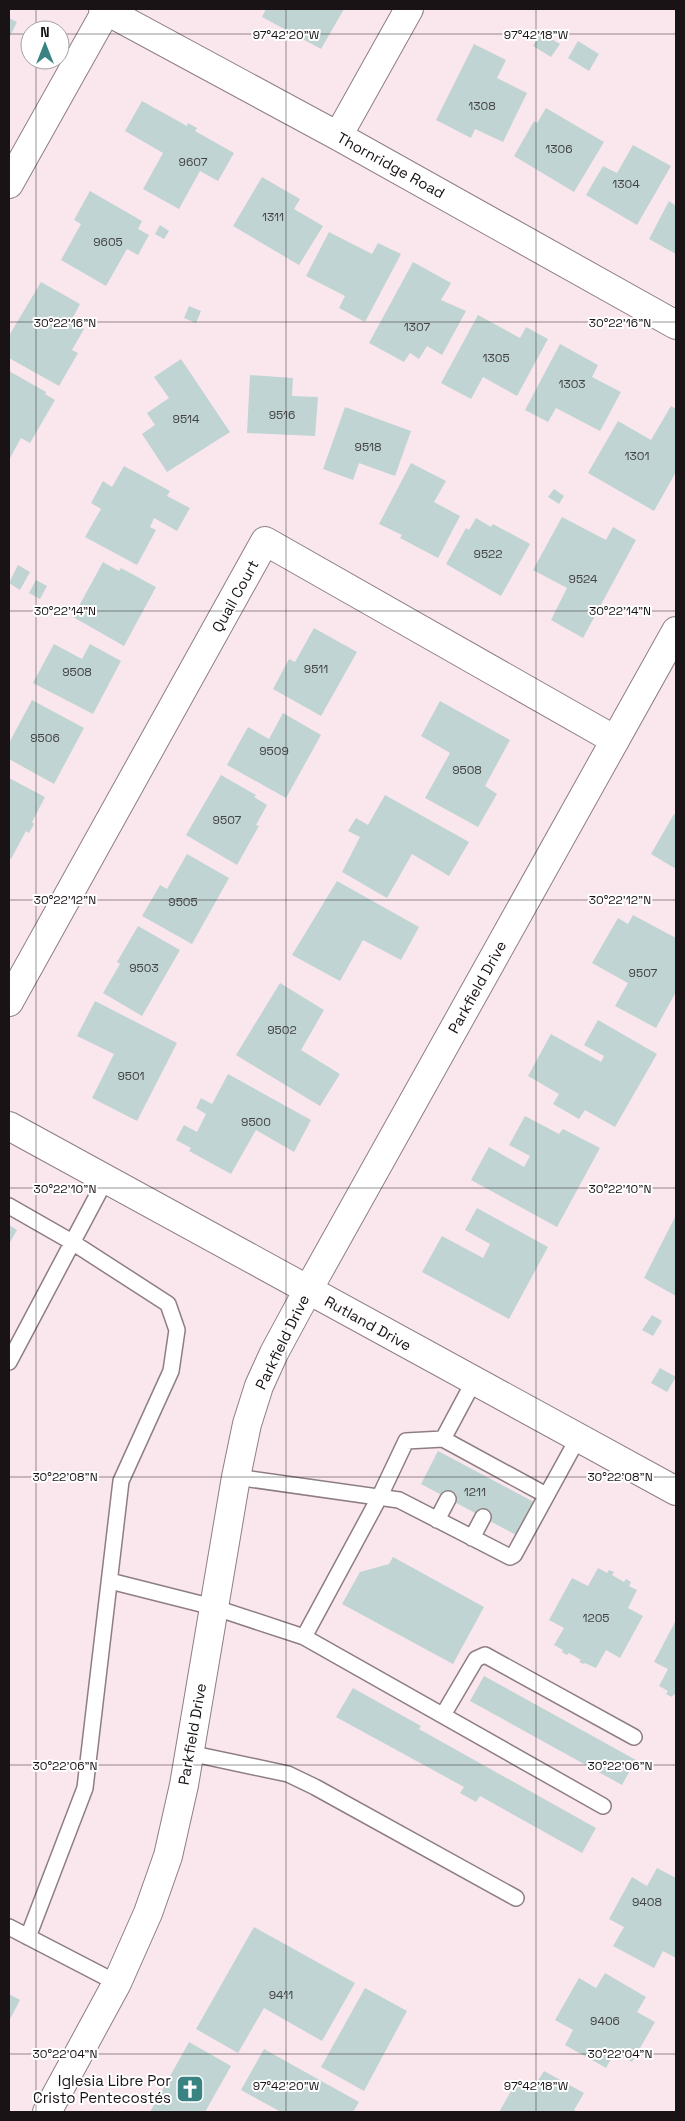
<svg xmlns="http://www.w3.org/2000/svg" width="685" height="2121" viewBox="0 0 685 2121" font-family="'Space Grotesk',sans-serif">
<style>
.building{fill:#c0d4d3}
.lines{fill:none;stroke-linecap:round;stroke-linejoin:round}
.service-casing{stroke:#8e7e82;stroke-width:18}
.minor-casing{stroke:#8e7e82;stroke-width:30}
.tertiary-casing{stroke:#8e7e82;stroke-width:30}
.service{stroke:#fff;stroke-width:15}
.minor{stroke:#fff;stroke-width:28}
.tertiary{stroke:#fff;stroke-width:28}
.ticks{fill:none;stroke:#191315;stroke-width:1;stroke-opacity:0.45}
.labels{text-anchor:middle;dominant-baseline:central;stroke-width:4;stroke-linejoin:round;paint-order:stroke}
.number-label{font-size:12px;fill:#434344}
.street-label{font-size:15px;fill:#191315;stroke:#fff}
.poi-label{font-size:15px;fill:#191315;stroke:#fff;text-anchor:end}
.ticks-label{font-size:12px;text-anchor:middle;fill:#191315;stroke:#fff;stroke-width:4;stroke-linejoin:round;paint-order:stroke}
</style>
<rect width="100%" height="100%" fill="#fae7ed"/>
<path class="building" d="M266,9h78l-23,40 -59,-32z
M9,18l8,4 -8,16z
M541,33l19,11 -9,13 -18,-11z
M578,41l21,13 -10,17 -21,-13z
M474,44l32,16 -9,18 30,15 -24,49 -28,-13 -4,9 -35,-18z
M142,101l45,25 1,-3 9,5 -2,3 39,22 -16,28 -18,-10 -21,38 -36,-20 20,-36 -38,-22z
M546,108l58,34 -30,50 -60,-36 20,-35 3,2z
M633,145l38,21 -34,59 -51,-30 17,-29 14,7z
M262,177l38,22 -6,10 29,17 -24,39 -66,-39z
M90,191l52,30 -4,8 11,6 -11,20 -11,-6 -21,37 -45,-26 20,-36 -7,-4z
M669,201l7,5v48l-27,-15z
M160,225l9,6 -5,8 -9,-5z
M329,232l43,22 6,-11 23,11 -36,68 -26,-14 6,-12 -39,-20z
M413,262l38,21 -10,17 25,11 -24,44 -15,-9 -8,13 -9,-6 -6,9 -35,-19z
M41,282l39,22 -9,17 13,8 -12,21 6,3 -19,33 -50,-28 1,-24z
M189,306l12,5 -5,12 -12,-5z
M478,315l42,23 6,-11 22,12 -31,57 -34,-19 -12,22 -30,-16z
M560,344l38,21 -6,12 29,15 -21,39 -44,-23 -8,14 -23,-12z
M181,359l49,73 -63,40 -25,-38 13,-9 -8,-12 22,-15 -15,-21z
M9,371l37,21 -1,2 10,6 -25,43 -9,-5 -12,22z
M250,375l43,3 -1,18 26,1 -3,39 -68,-3z
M671,406l5,3v63l-22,39 -66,-38 30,-52 33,19z
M345,407l66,24 -16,45 -36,-13 -6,17 -30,-11z
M411,463l35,18 -12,21 26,14 -22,42 -38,-20 2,-3 -23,-11z
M124,466l46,25 -3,5 23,12 -13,23 -23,-13 -4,9 6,3 -19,35 -52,-28 16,-28 -10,-6 12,-22 9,6z
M554,489l10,7 -5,8 -11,-7z
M562,517l44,23 7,-13 23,13 -53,98 -32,-18 16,-32 -34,-18z
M476,518l15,9 2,-3 37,20 -29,52 -55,-32 20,-36 3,2z
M103,562l16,9 2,-3 35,19 -32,59 -51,-29z
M18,565l12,7 -10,18 -11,-7z
M36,580l11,6 -7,13 -11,-6z
M314,628l43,24 -36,64 -48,-27 16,-30 6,3z
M54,644l28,15 8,-15 31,17 -28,53 -60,-31z
M32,700l52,28 -30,56 -45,-25v-16z
M440,701l70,39 -25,46 12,8 -19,33 -53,-29 25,-45 -29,-17z
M283,713l38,22 -35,63 -59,-33 21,-38 21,12z
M221,775l35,20 -2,2 13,8 -11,20 3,1 -22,39 -51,-30z
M9,778l36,19 -13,25 2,2 -5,9 -3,-2 -15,28 -2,-2z
M385,795l84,47 -20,34 -37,-22 -25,44 -45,-26 18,-35 -12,-6 8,-13 12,7z
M674,814l2,2v53l-25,-15z
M187,854l42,24 -37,66 -50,-28 18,-31 7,4z
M337,881l82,46 -18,33 -38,-20 -23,41 -48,-26z
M633,915l43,23v54l-20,36 -41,-22 13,-23 -36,-20 26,-45 10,6z
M138,926l42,24 -38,66 -39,-23 17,-29 -3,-2z
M280,983l44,27 -23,40 39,24 -20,32 -84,-51z
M95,1001l82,42 -40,78 -45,-23 22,-44 -37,-18z
M598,1020l59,34 -42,73 -30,-17 -6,9 -26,-15 6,-10 -31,-18 23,-42 50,28 3,-6 -20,-11z
M228,1074l83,46 -17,32 -38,-22 -25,44 -42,-23 2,-3 -15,-8 8,-15 13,7 9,-18 -10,-6 5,-10 11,6z
M525,1116l34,18 4,-5 37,19 -43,79 -86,-47 18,-33 35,20 6,-11 -21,-11z
M477,1208l71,39 -39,72 -87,-47 20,-36 41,22 7,-14 -25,-14z
M676,1215v81l-32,-18z
M9,1225l8,5 -8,14z
M652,1315l10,6 -9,15 -11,-6z
M660,1368l16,9 -9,15 -16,-9z
M438,1451l96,51 -18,33 -95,-51z
M393,1557l91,50 -31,57 -111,-60 18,-32 29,-8z
M598,1568l9,5 2,-3 5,2 -2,3 12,7 2,-3 5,3 -2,4 8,4 -9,18 15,8 -23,42 -14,-8 -10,18 -11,-5 -1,1 -5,-2 2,-2 -12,-7 -2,2 -5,-3 1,-2 -9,-5 10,-17 -15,-8 23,-42 16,8z
M676,1620v76l-2,-2 -2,3 -6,-3 2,-3 -9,-5 9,-17 -14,-7z
M484,1676l152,84 -14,25 -152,-84z
M353,1688l68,38 -2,3 177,99 -14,25 -102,-57 -4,6 -16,-9 4,-6 -128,-70z
M657,1868l19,10v80l-13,-7 -9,17 -41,-22 11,-19 -15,-8 23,-42 15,9z
M254,1927l101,56 -33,58 -58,-33 -26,45 -42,-24z
M605,1973l41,24 -9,15 18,10 -23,40 -17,-10 -9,16 -41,-23 8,-15 -18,-10 24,-42 17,10z
M365,1988l42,23 -43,80 -43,-24z
M9,1994l11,6 -11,21z
M189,2042l42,24 -26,46h-55z
M264,2049l95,53 -6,10h-72l-40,-22z
M544,2071l40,22 -10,17 4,2h-79l19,-33 15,9z"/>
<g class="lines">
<g class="service-casing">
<path id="service" d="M9,1206l63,36 96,62 9,26 -6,41 -50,110 -36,307 -57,149
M9,1362l97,-183
M443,1439l103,56
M236,1477l163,23 111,57 4,-2 64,-117
M437,1520l11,-21
M472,1538l11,-21
M110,1581l103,26 91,30 299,169
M304,1637l75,-139 27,-57 37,-2 31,-58
M443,1715l33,-56 9,-4 149,82
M189,1753l99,21 27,13 201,111
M9,1927l108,56"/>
</g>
<g class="minor-casing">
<path id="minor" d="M103,9l235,127 338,189
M338,136l71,-127
M9,184l97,-173
M9,1002l256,-461 350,199"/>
</g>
<g class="tertiary-casing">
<path id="tertiary" d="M9,1126l667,365
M47,2112l70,-129 31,-70 20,-57 16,-71 52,-308 11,-53 12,-38 15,-33 34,-63 368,-659"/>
</g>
<use href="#service" class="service"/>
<use href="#minor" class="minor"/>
<use href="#tertiary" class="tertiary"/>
</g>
<path class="ticks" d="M36,9v21M286,9v2103M536,9v2103M9,34h21M60,34h616M36,60v2052M9,322h667M9,611h667M9,900h667M9,1188h667M9,1477h667M9,1765h667M9,2054h667"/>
<defs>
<g id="church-square" transform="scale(1.4375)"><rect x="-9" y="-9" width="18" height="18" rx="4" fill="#3a8383" stroke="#fff"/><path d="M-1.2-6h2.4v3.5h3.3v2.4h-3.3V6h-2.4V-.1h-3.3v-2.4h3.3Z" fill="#fff"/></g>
</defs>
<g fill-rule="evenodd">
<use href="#church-square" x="190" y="2089"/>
</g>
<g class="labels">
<g class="number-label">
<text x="482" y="106">1308</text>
<text x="559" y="149">1306</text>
<text x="193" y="162">9607</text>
<text x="626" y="184">1304</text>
<text x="273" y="217">1311</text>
<text x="108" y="242">9605</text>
<text x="417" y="327">1307</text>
<text x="496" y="358">1305</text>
<text x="572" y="384">1303</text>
<text x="282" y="415">9516</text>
<text x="186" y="419">9514</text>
<text x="368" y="447">9518</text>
<text x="637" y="456">1301</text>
<text x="488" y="554">9522</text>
<text x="583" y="579">9524</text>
<text x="316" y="669">9511</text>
<text x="77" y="672">9508</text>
<text x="45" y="738">9506</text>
<text x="274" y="751">9509</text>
<text x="467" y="770">9508</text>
<text x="227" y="820">9507</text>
<text x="183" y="902">9505</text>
<text x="144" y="968">9503</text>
<text x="643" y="973">9507</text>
<text x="282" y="1030">9502</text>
<text x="131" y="1076">9501</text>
<text x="256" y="1122">9500</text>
<text x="475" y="1492">1211</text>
<text x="596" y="1618">1205</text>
<text x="647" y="1902">9408</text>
<text x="281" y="1995">9411</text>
<text x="605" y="2021">9406</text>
</g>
<g class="street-label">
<text transform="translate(391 165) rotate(29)">Thornridge Road</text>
<text transform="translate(235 596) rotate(-61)">Quail Court</text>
<text transform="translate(477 987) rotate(-61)">Parkfield Drive</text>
<text transform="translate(368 1323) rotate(29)">Rutland Drive</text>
<text transform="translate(282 1342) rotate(-64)">Parkfield Drive</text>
<text transform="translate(192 1734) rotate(-80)">Parkfield Drive</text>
</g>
<g class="poi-label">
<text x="171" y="2080">Iglesia Libre Por<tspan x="171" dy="17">Cristo Pentecostés</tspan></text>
</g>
</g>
<g class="ticks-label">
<text x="286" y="39">97°42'20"W</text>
<text x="536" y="39">97°42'18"W</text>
<text x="65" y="327">30°22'16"N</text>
<text x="620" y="327">30°22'16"N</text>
<text x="65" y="615">30°22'14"N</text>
<text x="620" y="615">30°22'14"N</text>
<text x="65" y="904">30°22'12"N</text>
<text x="620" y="904">30°22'12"N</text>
<text x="65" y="1193">30°22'10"N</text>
<text x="620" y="1193">30°22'10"N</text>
<text x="65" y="1481">30°22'08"N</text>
<text x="620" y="1481">30°22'08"N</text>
<text x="65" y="1770">30°22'06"N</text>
<text x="620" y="1770">30°22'06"N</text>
<text x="65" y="2058">30°22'04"N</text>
<text x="620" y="2058">30°22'04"N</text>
<text x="286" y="2090">97°42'20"W</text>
<text x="536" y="2090">97°42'18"W</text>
</g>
<rect width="685" height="2121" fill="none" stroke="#191315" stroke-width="20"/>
<g transform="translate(45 45)"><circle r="24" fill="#ffffff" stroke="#a3a1a1"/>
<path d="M0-4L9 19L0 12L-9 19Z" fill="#3a8383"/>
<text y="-8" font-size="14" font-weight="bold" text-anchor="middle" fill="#191315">N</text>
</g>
</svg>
